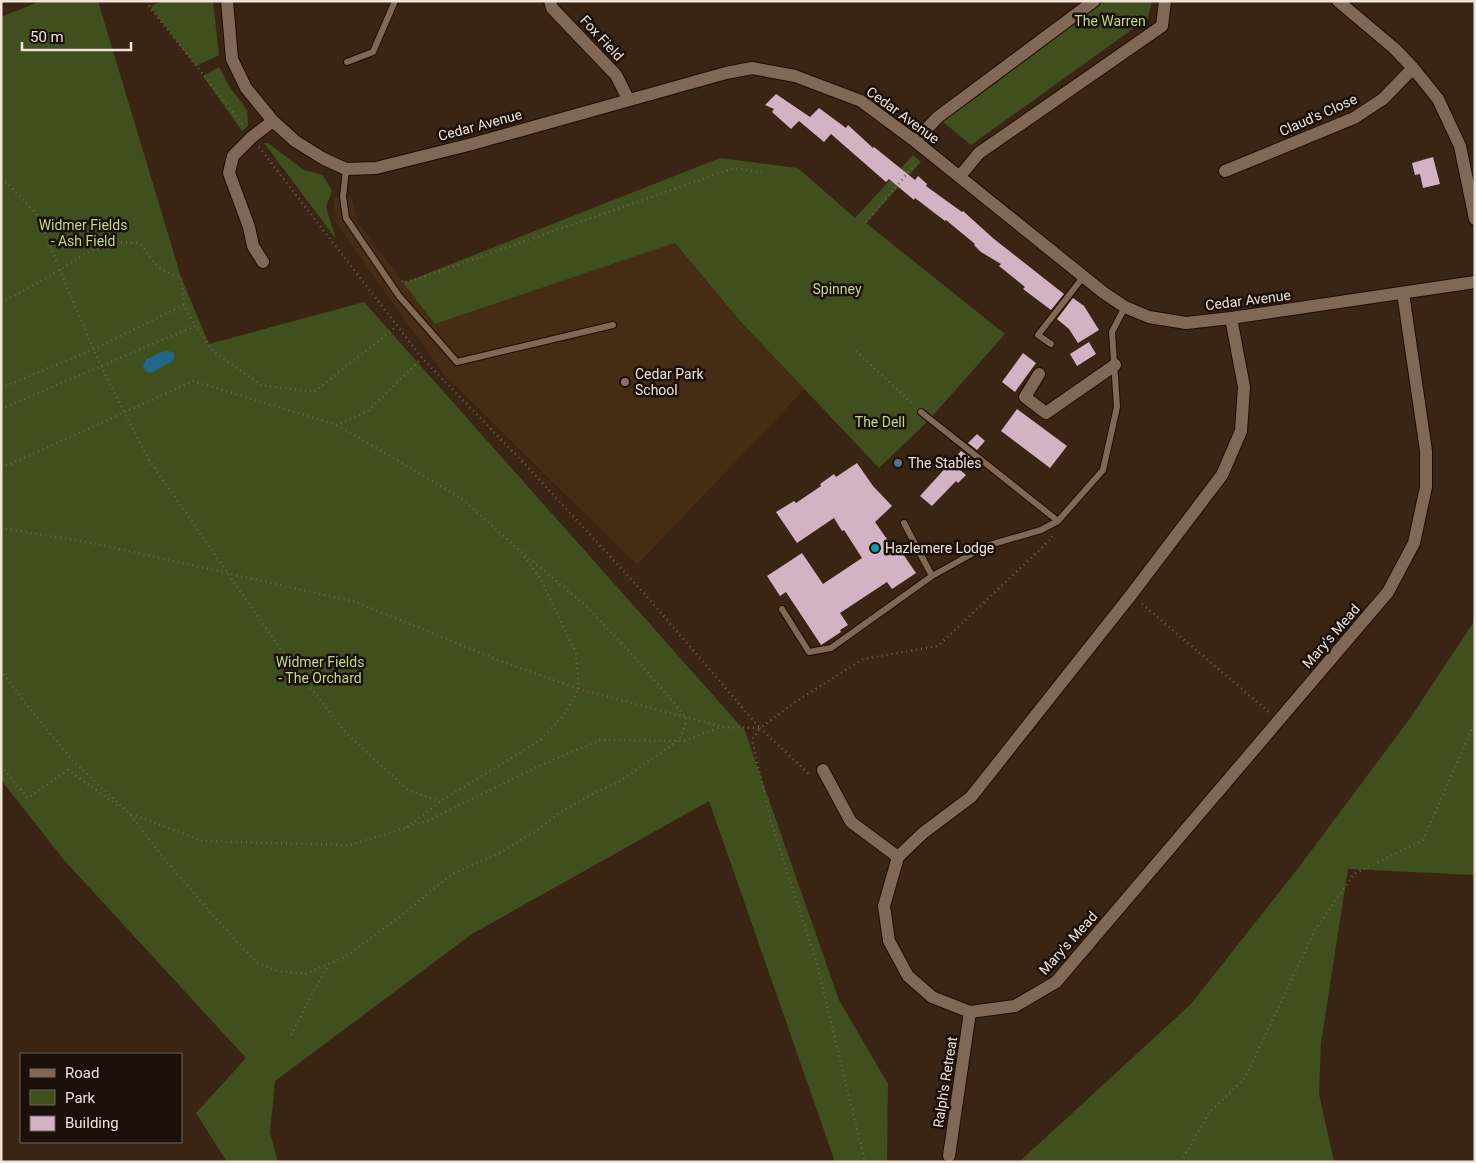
<svg xmlns="http://www.w3.org/2000/svg" width="1476" height="1163" viewBox="0 0 1476 1163" font-family="Roboto,sans-serif">
<style>
.built{fill:#462b15}
.green{fill:#3f4f1d}
.water{fill:#22688b}
.building{fill:#d2b2c3}
.lines{fill:none;stroke-linecap:round;stroke-linejoin:round}
.service-casing{stroke:#200c00;stroke-width:8}
.minor-casing{stroke:#200c00;stroke-width:14}
.path{stroke:#725e4f;stroke-width:2.5;stroke-dasharray:1 4;stroke-linecap:butt}
.service{stroke:#816855;stroke-width:6}
.minor{stroke:#816855;stroke-width:12}
.education-dot{fill:#8d6e63;stroke:#1a1009;stroke-width:2}
.service-dot{fill:#5c6f8a;stroke:#1a1009;stroke-width:2}
.culture-dot{fill:#0f9aa8;stroke:#1a1009;stroke-width:2}
.labels{text-anchor:middle;dominant-baseline:central;stroke-width:5;stroke-linejoin:round;paint-order:stroke}
.park-label{font-size:14px;fill:#bcdb83;stroke:#1a1009}
.street-label{font-size:14px;fill:#f2e3d8;stroke:#1a1009}
.poi-label{font-size:14px;fill:#f2e3d8;stroke:#1a1009;text-anchor:start}
</style>
<rect width="100%" height="100%" fill="#3a2413"/>
<path class="built" d="M351,196l7,27 77,101 240,-81 66,79 64,67 -168,176 -192,-189 -110,-154 -1,-24z"/>
<path class="green" d="M41,1h57l83,276 28,67 155,-42 381,429 94,269 49,84 -1,78h-52l-126,-361 -237,133 -197,147 -5,52 8,29h-51l-31,-49 50,-55 -182,-198 -63,-80v-763z
M162,1h51l6,54 -23,11 -45,-58 2,-3z
M1105,1h47l-4,17 -177,127 -29,-24 35,-24z
M219,67l10,19 18,24 1,16 -6,5 -39,-55z
M264,143h4l36,27 19,5 9,16 -6,16 10,32z
M913,155l8,7 -55,61 139,111 -77,87 -49,47 -138,-146 -66,-79 -240,81 -32,-41 317,-125 78,10 57,50z
M1475,620v255l-127,-6 -27,174 -2,51 15,68h-315l172,-158 108,-137 112,-150z"/>
<path class="water" d="M168,351l6,2v6l-3,3 -20,11 -6,-2 -2,-5 3,-7 16,-7z"/>
<path class="building" d="M776,94l34,23 9,-9 27,20 2,-3 25,23 1,-1 41,33 3,-4 9,8 -1,2 36,26 1,-1 31,28 70,55 -13,16 -28,-21 2,-2 -26,-21 2,-2 -20,-12 -7,-7 1,-1 -29,-24 -1,1 -30,-23 -1,2 -25,-21 -3,3 -55,-48 -7,8 -25,-21 -8,8 -19,-17 2,-3 -9,-4z
M1433,157l7,27 -17,4 -3,-14 -5,1 -3,-12z
M1073,298l11,8 15,24 -21,13 -9,-14 -12,-10z
M1089,342l7,12 -19,12 -7,-12z
M1023,353l13,10 -21,29 -13,-10z
M1017,409l50,37 -17,22 -49,-37z
M977,434l8,7 -8,9 -9,-7z
M961,451l9,6 -11,12 7,6 -8,8 -2,-2 -24,25 -12,-10z
M857,463l16,23 19,20 -17,16 14,20 2,-1 9,14 3,-1 13,19 -24,16 -5,-7 -47,31 8,12 -8,5 1,2 -20,13 -35,-53 -6,4 -13,-20 35,-23 21,31 39,-26 -18,-28 -2,1 -8,-13 -37,25 -21,-31 18,-11 2,2 25,-17 -1,-2 14,-10 2,3z"/>
<g class="lines">
<g class="service-casing">
<path id="service" d="M347,62l26,-10 22,-51
M346,169l-3,28 3,21 53,78 58,66 156,-37
M1051,344l-13,-9 46,-59
M921,412l137,109
M904,523l28,53
M782,609l27,43 22,-4 101,-72 54,-30 55,-16 17,-9 45,-51 14,-63 -5,-75 13,-25"/>
</g>
<g class="minor-casing">
<path id="minor" d="M227,1l5,58 14,29 27,33 22,20 29,18 22,10 30,-1 96,-24 254,-71 26,-5 43,8 66,25 54,40 189,152 21,14 24,10 37,6 45,-5 244,-36
M550,1l2,7 64,67 12,24
M1338,1l57,48 18,19 25,31 22,47 15,73
M915,141l23,-24 156,-116
M1225,171l129,-53 29,-19 30,-31
M960,176l19,-23 183,-127 3,-25
M263,262l-10,-16 -4,-19 -20,-54 4,-17 19,-19 21,-16
M1231,318l13,69 -3,44 -19,44 -91,120 -160,202 -48,36 -25,24 -14,49 5,35 19,35 24,21 38,15 45,-6 41,-24 332,-390 26,-49 12,-56v-36l-23,-158
M1039,374l-14,23 21,16 69,-48
M823,770l28,52 47,35
M949,1156l21,-144"/>
</g>
<path class="path" d="M147,1l4,8 93,117
M259,147l163,211 101,104 119,129 118,137 -8,12 19,82 46,142 48,198
M1,179l7,5 28,29 63,149 48,95 135,194 64,82 62,57 32,12
M866,222l52,-61
M402,281l1,2 14,-4 317,-111 32,5
M1,302c19,-9 37,-19 55,-30 29,-17 48,-35 85,-28 12,18 18,28 40,33l3,28
M856,351l58,54
M1,388l93,-39 90,-44 11,21
M1,409l194,-83 19,26 47,33 53,7 83,-66
M337,425l124,73 57,51 22,29 36,75 3,36 144,38 37,1 34,-25 69,-44 75,-13 112,-106 2,-4
M1,466l10,-2 182,-83 144,44 31,-14 54,-53
M1,528l96,16 259,58 147,60 76,27 -15,26 -25,26 -95,58 -37,28
M1142,604l127,108
M1,670l21,29 50,61 58,54 36,47 53,61 38,41 22,8 26,3 40,-17 53,-39 54,-44 49,-22 38,-23 20,-16 39,-22 21,-9 60,-42 6,-14 1,-9 -56,-65 -45,-47 -67,-56
M760,728l48,45 2,-1
M1,766l27,32 40,-28 52,37
M131,814l72,27 147,4 77,-24 110,-54 63,-27 84,1 37,-14
M291,1035c13,-24 23,-47 38,-70
M1181,1162l28,-49 36,-35 70,-148 39,-56 69,-34 52,-118"/>
<use href="#service" class="service"/>
<use href="#minor" class="minor"/>
</g>
<circle class="education-dot" cx="625" cy="382" r="5"/>
<circle class="service-dot" cx="898" cy="463" r="5"/>
<circle class="culture-dot" cx="875" cy="548" r="5"/>
<g class="labels">
<g class="park-label">
<text x="1110" y="21">The Warren</text>
<text x="83" y="225">Widmer Fields<tspan x="83" dy="16">- Ash Field</tspan></text>
<text x="837" y="289">Spinney</text>
<text x="880" y="422">The Dell</text>
<text x="320" y="662">Widmer Fields<tspan x="320" dy="16">- The Orchard</tspan></text>
</g>
<g class="street-label">
<text transform="translate(602 38) rotate(47)">Fox Field</text>
<text transform="translate(903 115) rotate(36)">Cedar Avenue</text>
<text transform="translate(1318 115) rotate(-24)">Claud's Close</text>
<text transform="translate(480 125) rotate(-15)">Cedar Avenue</text>
<text transform="translate(1248 300) rotate(-7)">Cedar Avenue</text>
<text transform="translate(1331 636) rotate(-49)">Mary's Mead</text>
<text transform="translate(1068 943) rotate(-48)">Mary's Mead</text>
<text transform="translate(945 1082) rotate(-81)">Ralph's Retreat</text>
</g>
<g class="poi-label">
<text x="635" y="374">Cedar Park<tspan x="635" dy="16">School</tspan></text>
<text x="908" y="463">The Stables</text>
<text x="885" y="548">Hazlemere Lodge</text>
</g>
</g>
<rect width="1476" height="1163" fill="none" stroke="#f2e3d8" stroke-width="5"/>
<rect x="20" y="1053" width="162" height="90" fill="#1a1009" stroke="#70645c"/>
<rect x="30" y="1069" width="25" height="8" fill="#816855" stroke="#70645c"/>
<text x="65" y="1078" font-size="15" fill="#f2e3d8">Road</text>
<rect x="30" y="1090" width="25" height="15" fill="#3f4f1d" stroke="#70645c"/>
<text x="65" y="1103" font-size="15" fill="#f2e3d8">Park</text>
<rect x="30" y="1116" width="25" height="15" fill="#d2b2c3" stroke="#70645c"/>
<text x="65" y="1128" font-size="15" fill="#f2e3d8">Building</text>
<path d="M22 42v8h109v-8" fill="none" stroke="#f2e3d8" stroke-width="2.5"/>
<text x="30" y="42" font-size="15" fill="#f2e3d8" stroke="#1a1009" stroke-width="4" paint-order="stroke">50 m</text>
</svg>
